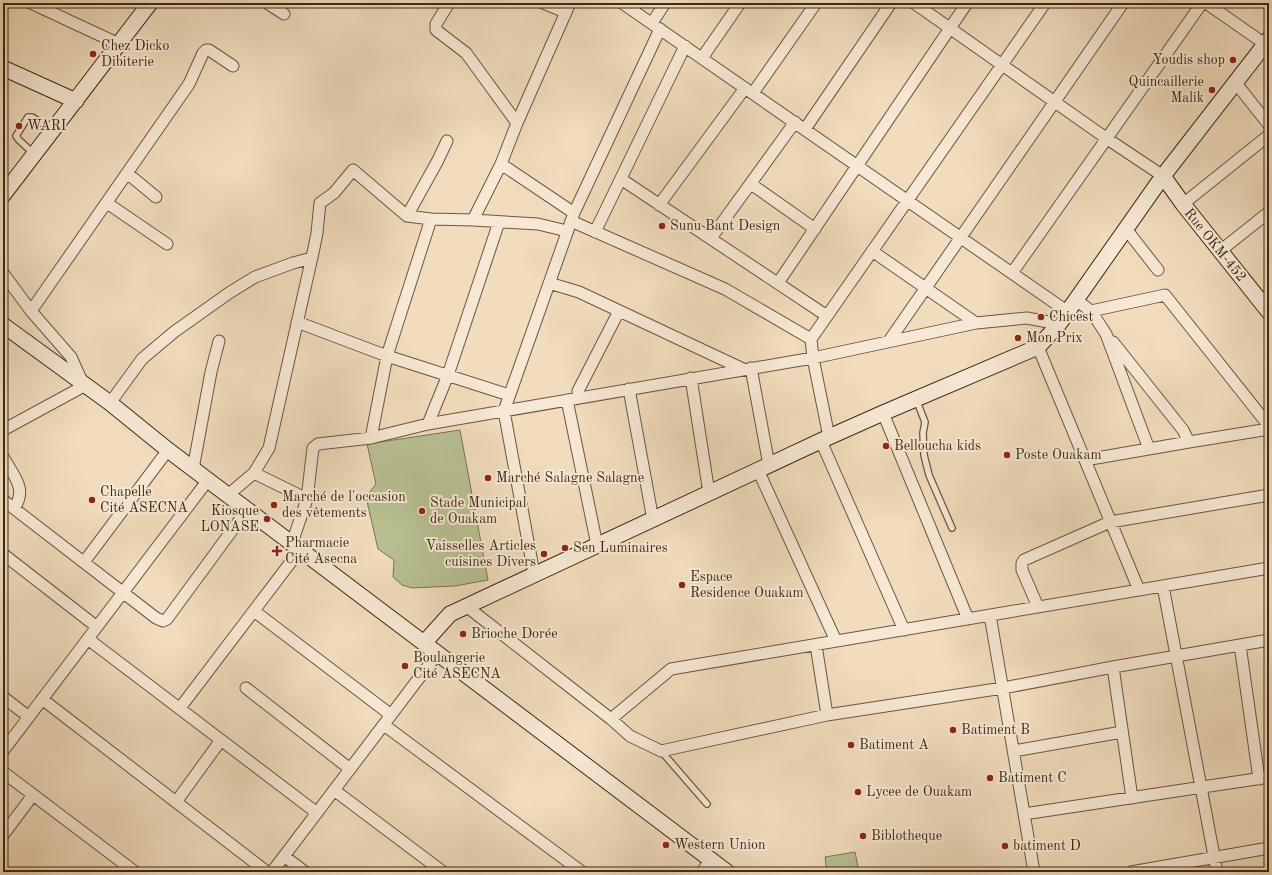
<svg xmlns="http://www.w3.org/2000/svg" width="1272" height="875" viewBox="0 0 1272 875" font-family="'Old Standard TT',serif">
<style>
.green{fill:#b8c092;stroke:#7c7453}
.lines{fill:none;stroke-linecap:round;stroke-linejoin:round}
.lane-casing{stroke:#6c553e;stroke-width:8}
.street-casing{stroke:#6c553e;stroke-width:13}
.secondary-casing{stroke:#3f2814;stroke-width:17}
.lane{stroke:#f6e8d4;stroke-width:5.5}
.street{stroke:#f6e8d4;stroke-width:11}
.secondary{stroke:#f6e8d4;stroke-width:15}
.poi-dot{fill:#8f2418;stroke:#f6e8d4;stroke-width:1.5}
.labels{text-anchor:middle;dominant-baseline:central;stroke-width:4;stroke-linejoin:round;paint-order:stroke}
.poi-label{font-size:14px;fill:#3f2814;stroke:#f6e8d4;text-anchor:start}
.street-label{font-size:14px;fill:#3f2814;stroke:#f6e8d4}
</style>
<rect width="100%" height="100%" fill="#f1dcbd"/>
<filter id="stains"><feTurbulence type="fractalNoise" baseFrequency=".005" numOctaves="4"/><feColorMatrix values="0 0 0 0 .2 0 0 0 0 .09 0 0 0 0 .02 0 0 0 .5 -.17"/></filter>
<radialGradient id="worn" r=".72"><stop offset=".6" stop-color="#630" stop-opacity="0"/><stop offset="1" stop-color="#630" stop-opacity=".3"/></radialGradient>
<path class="green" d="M460,430l28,150 -33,6 -43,2 -10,-3 -9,-8 1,-17 -16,-11 -12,-52 10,-13 -9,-40z
M855,852l4,20h-32l-2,-15z"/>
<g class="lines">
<g class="lane-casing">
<path id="lane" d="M34,154l-15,-14 -3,-4 12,-19h4l19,12
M916,399l9,23 -2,11 1,22 5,20 23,53
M661,751l46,53"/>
</g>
<g class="street-casing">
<path id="street" d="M31,3l88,41
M267,3l17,11
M449,3l-13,21v6l30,23 51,70
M543,3l22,9
M622,3l446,309
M914,3l192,135 57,38
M1206,3l59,41
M652,23l13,-20
M702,58l38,-55
M1235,82l34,43
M753,93l63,-90
M805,129l86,-126
M501,164l73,49
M127,173l29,24
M621,179l206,137
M751,184l64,45
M107,203l60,41
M1183,204l86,-69
M659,205l86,-117
M407,216l30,-54 10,-21
M473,220l28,-56 16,-41 53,-120
M571,221l154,68 86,50
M1126,229l32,41
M595,232l90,-186
M711,238l84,-116
M872,251l104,72
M1220,251l49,-39
M3,273l28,38 40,46 13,29 -81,44
M1012,273l190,-270
M549,283l30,9 164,77
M778,283l189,-280
M1076,300l15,11 15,23 43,115
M1261,302l8,-7
M31,311l158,-227 14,-31 3,-3h3l24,16
M1091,311l74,-16 104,131
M297,322l90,34 122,39
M889,341l234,-338
M1113,342l70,88 6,12
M1038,347l101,243
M751,368l18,97
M691,378l18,115
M629,389l24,131
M580,398l-2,-7 41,-80
M567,400l30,145
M110,403l32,-44 32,-27 55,-39 26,-16 38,-14 19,-5
M883,413l85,206
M428,424l20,-49 51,-153
M829,437l-16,-79 -2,-19 234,-336
M371,438l16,-82 44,-137
M821,441l83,189
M3,457c10,18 25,32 11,51
M1085,460l104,-18 80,-13
M193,469l18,-97 8,-31
M758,470l78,171
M254,473l53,26
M228,495l26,-22 15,-25 45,-200 3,-15 3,-30 14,-10 19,-23 54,46 24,3 42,1 65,4 29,7
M3,500l153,118 7,3 4,-2 80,-109
M292,543l15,-44 6,-51 5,-4 53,-6 57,-14 385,-66 163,-35 51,-5 32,6
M3,554l94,73
M84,562l84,-112
M534,574l-30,-163 70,-198 86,-184
M1163,586l54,286
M466,606l145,113 19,17 31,15 166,-36 176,-27 110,-21 156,-27
M1038,607l-16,-37v-7l2,-3 86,-38 159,-27
M254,611l137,104
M990,615l44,257
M88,639l229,174
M816,645l11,70
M1240,645l19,134
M1113,667l19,131
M246,688l104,81
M3,697l26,20
M42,699l225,173
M180,708l120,-158
M611,719l60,-50 598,-101
M384,725l198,147
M3,751l205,-271
M1014,751l108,-19
M3,772l132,100
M334,790l109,82
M176,802l45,-62
M1024,814l245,-37
M3,835l30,-40
M284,856l21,16
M272,872l166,-219
M702,872l9,-13
M1131,872l138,-24"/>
</g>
<g class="secondary-casing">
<path id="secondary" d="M3,68l73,33
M1163,176l20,28 86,108
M3,195l147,-192
M3,325l107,78 58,47 559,422
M424,643l26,-29 379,-177 54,-24 155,-66 21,-23 104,-148 106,-137"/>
</g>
<use href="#lane" class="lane"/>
<use href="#street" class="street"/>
<use href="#secondary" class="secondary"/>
</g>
<g class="poi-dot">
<circle cx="93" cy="54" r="4"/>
<circle cx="1233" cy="60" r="4"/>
<circle cx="1212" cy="90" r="4"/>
<circle cx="19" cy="126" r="4"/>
<circle cx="662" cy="226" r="4"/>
<circle cx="1041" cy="317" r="4"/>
<circle cx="1018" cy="338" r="4"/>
<circle cx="886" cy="446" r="4"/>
<circle cx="1007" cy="455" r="4"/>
<circle cx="488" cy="478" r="4"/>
<circle cx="92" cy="500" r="4"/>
<circle cx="274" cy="505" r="4"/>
<circle cx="422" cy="511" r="4"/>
<circle cx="267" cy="519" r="4"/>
<circle cx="565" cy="548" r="4"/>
<path d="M275 545h4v4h4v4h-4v4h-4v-4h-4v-4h4z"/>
<circle cx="544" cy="554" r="4"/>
<circle cx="682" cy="585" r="4"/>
<circle cx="463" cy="634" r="4"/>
<circle cx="405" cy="666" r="4"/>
<circle cx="953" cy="730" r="4"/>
<circle cx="851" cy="745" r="4"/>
<circle cx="990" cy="778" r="4"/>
<circle cx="858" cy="792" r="4"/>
<circle cx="863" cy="836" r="4"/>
<circle cx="666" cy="845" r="4"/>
<circle cx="1005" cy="846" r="4"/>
</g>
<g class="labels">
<g class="poi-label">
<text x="101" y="46">Chez Dicko<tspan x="101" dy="16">Dibiterie</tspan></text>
<text x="1225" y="60" text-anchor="end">Youdis shop</text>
<text x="1204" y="82" text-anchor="end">Quincaillerie<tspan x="1204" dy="16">Malik</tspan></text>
<text x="27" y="126">WARI</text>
<text x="670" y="226">Sunu Bant Design</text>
<text x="1049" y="317">Chicest</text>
<text x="1026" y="338">Mon Prix</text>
<text x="894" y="446">Belloucha kids</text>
<text x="1015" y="455">Poste Ouakam</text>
<text x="496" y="478">Marché Salagne Salagne</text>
<text x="100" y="492">Chapelle<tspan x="100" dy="16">Cité ASECNA</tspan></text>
<text x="282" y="497">Marché de l'occasion<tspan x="282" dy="16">des vêtements</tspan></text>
<text x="430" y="503">Stade Municipal<tspan x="430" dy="16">de Ouakam</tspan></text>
<text x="259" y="511" text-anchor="end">Kiosque<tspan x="259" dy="16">LONASE</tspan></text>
<text x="285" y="543">Pharmacie<tspan x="285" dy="16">Cité Asecna</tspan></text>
<text x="536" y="546" text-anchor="end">Vaisselles Articles<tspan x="536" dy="16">cuisines Divers</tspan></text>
<text x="573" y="548">Sen Luminaires</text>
<text x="690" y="577">Espace<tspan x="690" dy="16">Residence Ouakam</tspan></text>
<text x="471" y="634">Brioche Dorée</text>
<text x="413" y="658">Boulangerie<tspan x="413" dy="16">Cité ASECNA</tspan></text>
<text x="961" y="730">Batiment B</text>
<text x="859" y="745">Batiment A</text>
<text x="998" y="778">Batiment C</text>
<text x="866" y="792">Lycee de Ouakam</text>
<text x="871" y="836">Biblotheque</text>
<text x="674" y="845">Western Union</text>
<text x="1013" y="846">batiment D</text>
</g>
<g class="street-label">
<text transform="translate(1215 245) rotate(51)">Rue OKM-452</text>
</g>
</g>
<rect width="1272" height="875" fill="none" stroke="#f1dcbd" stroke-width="16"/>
<rect x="4" y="4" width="1264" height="867" fill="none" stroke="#3f2814" stroke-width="2"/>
<rect x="8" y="8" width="1256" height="859" fill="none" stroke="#3f2814"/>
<rect width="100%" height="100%" filter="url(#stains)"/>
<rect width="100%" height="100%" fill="url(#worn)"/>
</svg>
